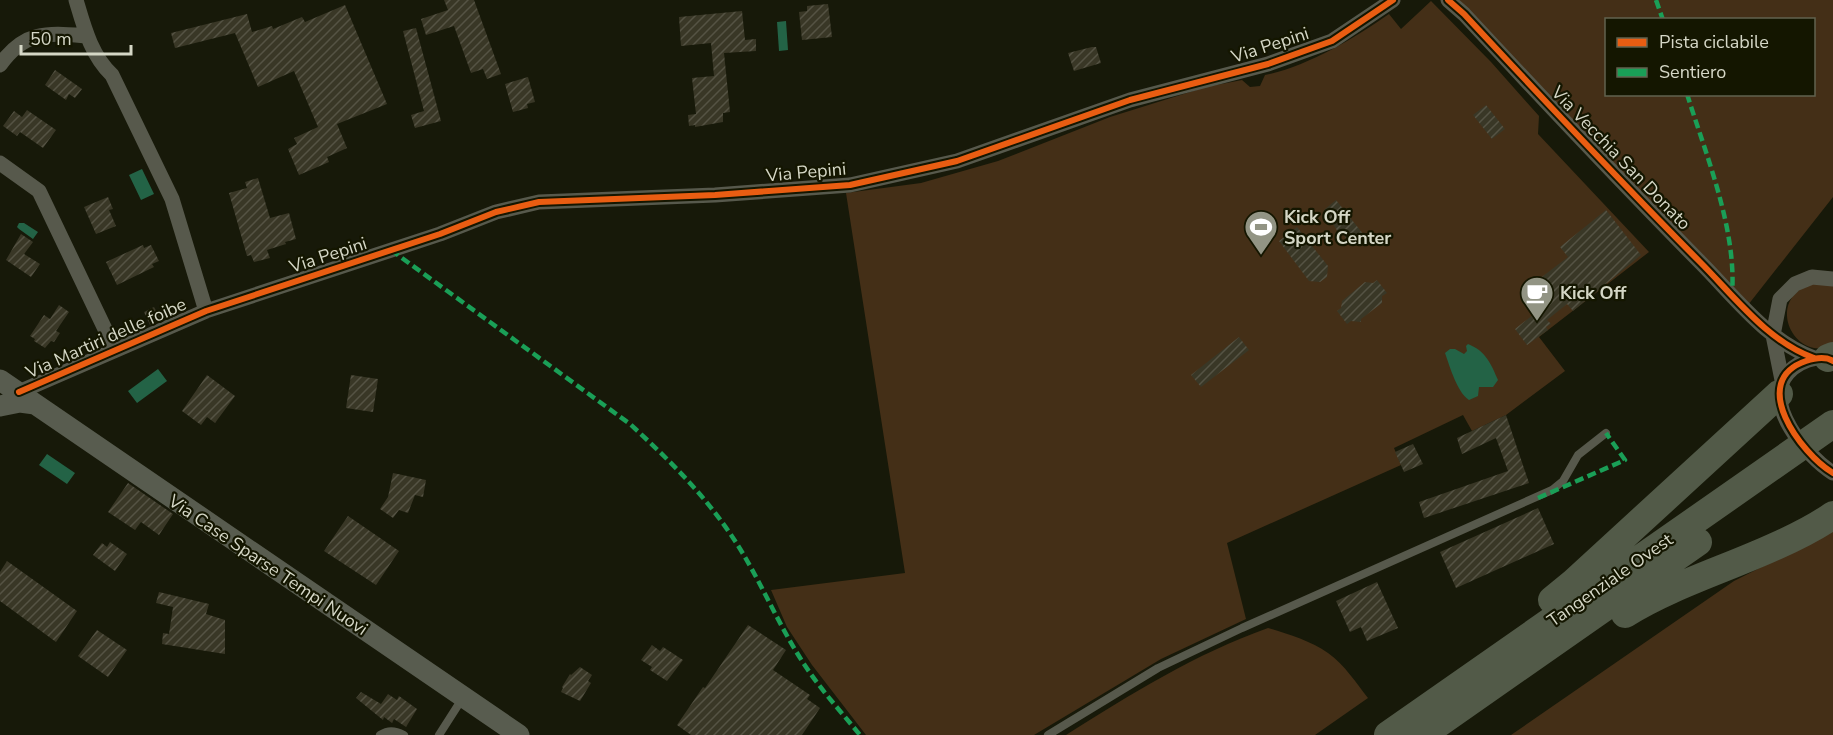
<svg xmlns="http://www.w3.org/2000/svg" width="1833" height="735" viewBox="0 0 1833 735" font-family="'Nunito Sans',sans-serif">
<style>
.grass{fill:#442f17;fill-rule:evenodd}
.water{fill:#236346}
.building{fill:url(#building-hatch)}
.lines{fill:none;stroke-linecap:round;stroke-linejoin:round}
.lane{stroke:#57594c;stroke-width:8}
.street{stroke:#57594c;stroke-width:15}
.secondary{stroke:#585c4f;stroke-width:21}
.highway{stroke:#525a48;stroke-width:28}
.quiet{stroke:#1a9f57;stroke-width:4.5;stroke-dasharray:9 4.5;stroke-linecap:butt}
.cycleway-casing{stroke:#141600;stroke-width:10}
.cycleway{stroke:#e95d12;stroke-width:6}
.labels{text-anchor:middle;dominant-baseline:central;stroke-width:4.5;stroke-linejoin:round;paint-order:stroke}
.street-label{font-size:18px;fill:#d5d7c6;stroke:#141600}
.poi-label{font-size:18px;font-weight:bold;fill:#d5d7c6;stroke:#141600;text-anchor:start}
</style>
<defs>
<pattern id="building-hatch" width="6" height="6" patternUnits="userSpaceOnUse" patternTransform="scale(1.5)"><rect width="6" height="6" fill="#393726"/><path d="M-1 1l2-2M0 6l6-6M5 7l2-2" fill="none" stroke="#555344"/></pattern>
</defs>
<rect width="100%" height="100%" fill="#171909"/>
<path class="grass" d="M1454,0h379v197l-85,108zM1606,20h208v74h-208z
M1431,1l60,61 48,54 -1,18 111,118 -110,85 26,34 -59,44 -34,16 -9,-16 -69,33 7,17 -174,78 19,76 -85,40 -127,76h-168l-54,-70 -25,-38 -16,-37 134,-17 -59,-380 75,-10 77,-22 112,-44 96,-30 36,-7 8,7 10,-1 5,-11c41,-8 90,-37 124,-61l12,15z
M1814,283l19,2v62c-6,0 -14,2 -19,1 -25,-5 -37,-39 -17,-56 4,-4 12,-6 17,-9z
M1833,528v207h-322l223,-154 85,-43z
M1268,628c20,6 43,13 60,25 17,12 28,30 40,45l-53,37h-249c63,-40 131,-82 202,-107z"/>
<path class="water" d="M786,21l2,29 -9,1 -2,-29z
M142,169l12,25 -13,6 -12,-25z
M19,223h5l14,9 -5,7 -14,-10 -2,-2z
M1468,344c18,7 23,20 30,36l-5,7h-14l-1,9 -9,4c-12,-8 -19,-33 -24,-47l5,-4h5l9,5 3,-3 -1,-5z
M158,369l9,12 -30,22 -9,-12z
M47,454l28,19 -8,11 -28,-19z"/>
<path class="building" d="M444,0h30l27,74 -14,5 -4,-10 -12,4 -17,-47 -28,9 -5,-16 27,-9z
M828,4l4,33 -30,3 -3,-28 8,-1v-5z
M345,5l42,99 -50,20 10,24 -20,9 2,5 -30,13 -11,-26 9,-5 -3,-6 24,-11 -24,-56 -36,16 -23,-54 -60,15 -4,-15 76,-19 5,18 20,-6 1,3 29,-12 3,5z
M742,11l3,29 11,-1v12l-32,2 6,59 -7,1v9l-28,5v-2l-6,1 -1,-11 8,-1 -4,-36 22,-2 -3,-33 -30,3 -2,-29z
M416,28l25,93 -26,7 -4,-13 13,-4 -21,-80z
M1092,47h4l5,16 -27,8 -6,-18z
M55,70l27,19 -7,9 -6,-4 -3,6 -21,-15z
M528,77l7,25 -8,2 1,4 -15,4 -8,-28z
M1486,105l19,24 -13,10 -19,-24z
M27,110l29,20 -13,18 -23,-16 -3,4 -14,-10 11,-15 8,6z
M258,178l12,40 19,-5 7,26 -11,3 1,2 -19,6 3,8 -16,4 -3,-7 -4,1 -18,-63 18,-5 -2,-6z
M108,197l5,12 -4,1 7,16 -20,8 -12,-27z
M1336,200l28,35 -13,10 -11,-15 -2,2 -14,-22z
M1606,210l35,45 -68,56 -6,-7 -20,16 4,4 -5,3 2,3 -21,15 -12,-16 24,-19 -8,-11 6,-5 -7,-8 38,-29 -8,-10z
M1297,227l31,39 -1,11 -7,5 -11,-1 -30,-40z
M21,234l12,8 -9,12 16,10 -9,13 -25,-17z
M143,245l1,3 7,-3 8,16 -7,3 2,3 -37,18 -11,-23z
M1377,280l10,13 -5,3v7l-21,16v3l-10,-1 -4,3 -10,-13 4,-3 1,-7 23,-19 8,1z
M59,305l10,7 -13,19 4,2 -6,9 -3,-1 -6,7 -11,-7 1,-2 -5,-3 14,-21 6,4z
M154,307l7,13 -11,5 -6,-13z
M1239,337l10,13 -48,37 -10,-12z
M207,375l28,21 -20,27 -8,-6 -6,8 -19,-14z
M351,375l27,4 -5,33 -27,-4z
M1506,415l23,68 -105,35 -5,-16 89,-31 -12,-33 -34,16 -5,-16z
M1413,444l10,20 -19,8 -9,-20z
M393,473l33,7 -3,17 -8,-2 -7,18 -9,-3 -6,8 -13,-9 8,-12z
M128,483l45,31 -14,21 -18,-13 -6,8 -27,-18z
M1538,508l16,36 -98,44 -16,-36z
M348,516l51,35 -23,34 -52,-34z
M110,542l17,12 -12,17 -22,-16 9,-12 5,4z
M7,561l70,50 -21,31 -56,-41v-29z
M1377,582l21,46 -31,13 -6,-14 -11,5 -14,-31z
M159,592l50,12 -3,10 19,6v34l-63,-10 1,-11 6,1 4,-27 -17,-4z
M748,625l38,25 -13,20 37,25 -3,4 13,9 -18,27h-111l-14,-10 26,-38 2,1z
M97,630l30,20 -19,27 -30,-21z
M652,645l8,6 3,-4 20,13 -16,21 -17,-11 2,-3 -11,-7z
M580,667l12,8 -4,6 3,2 -11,18 -19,-9 2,-4 -1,-1 8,-13 1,1z
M361,692l20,12 7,-10 9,6 2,-4 18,13 -11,18 -12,-8 -2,4 -8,-6 -1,3 -27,-22z"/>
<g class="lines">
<path class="lane" d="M380,735c8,-5 14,-5 24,0
M439,735l23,-36
M1048,735l110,-67 84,-40 310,-138 11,-9 15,-26 28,-22"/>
<path class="street" d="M76,0c8,27 15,55 36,75l60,124 34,112
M1448,0l16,14c78,84 156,167 236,248 35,35 67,79 114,96
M0,65c25,-35 48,-32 87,-29
M0,163l39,28 76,159
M1816,358c-11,2 -20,6 -28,15 -27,30 19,84 45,100
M1782,380l-9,-45 7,-36 15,-15 17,-7 21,2
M19,392l187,-81 234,-77 56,-22 43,-10 176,-7 135,-10 107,-24 173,-61 138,-36 64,-23 61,-41"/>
<path class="secondary" d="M0,380l519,355
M0,406l20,-4 15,2"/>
<path class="highway" d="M1828,358l5,-2
M1552,600l22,-18 205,-188
M1625,614c47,-29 101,-45 151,-68 20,-9 39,-18 57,-31
M1388,735l445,-311
M1422,735l276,-193"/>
<path class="quiet" d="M1656,0l7,20
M1687,94c19,61 50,136 45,200
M391,250l239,174c36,33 71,67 99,108 30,43 48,92 77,135 16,24 36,46 54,68
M1538,498l87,-38 -19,-27"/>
<g class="cycleway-casing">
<path id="cycleway" d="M1448,0l16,14c78,84 156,167 236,248 35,35 67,79 114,96
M1833,361c-8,-5 -18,-3 -27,0 -59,20 -5,93 27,112
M19,392l187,-81 234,-77 56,-22 43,-10 176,-7 135,-10 107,-24 173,-61 138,-36 64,-23 61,-41"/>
</g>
<use href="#cycleway" class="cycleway"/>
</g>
<defs>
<g id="stadium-pin" transform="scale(1.725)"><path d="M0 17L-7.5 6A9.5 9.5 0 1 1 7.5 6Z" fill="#929484" stroke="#141600"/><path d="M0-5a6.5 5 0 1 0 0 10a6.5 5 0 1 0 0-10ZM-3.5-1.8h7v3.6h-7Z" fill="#fff"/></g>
<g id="cafe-pin" transform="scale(1.725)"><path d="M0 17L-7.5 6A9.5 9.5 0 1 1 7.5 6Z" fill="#929484" stroke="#141600"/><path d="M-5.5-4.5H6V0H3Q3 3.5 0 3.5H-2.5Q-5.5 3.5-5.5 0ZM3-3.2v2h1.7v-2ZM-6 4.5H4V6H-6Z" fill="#fff"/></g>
</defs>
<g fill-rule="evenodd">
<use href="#stadium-pin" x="1261" y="227"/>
<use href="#cafe-pin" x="1537" y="293"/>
</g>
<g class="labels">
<g class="street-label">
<text transform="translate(1270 45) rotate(-18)">Via Pepini</text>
<text transform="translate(1621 158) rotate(46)">Via Vecchia San Donato</text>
<text transform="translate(806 172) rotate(-5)">Via Pepini</text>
<text transform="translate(328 255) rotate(-18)">Via Pepini</text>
<text transform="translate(106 338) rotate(-24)">Via Martiri delle foibe</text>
<text transform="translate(268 565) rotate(34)">Via Case Sparse Tempi Nuovi</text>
<text transform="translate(1610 580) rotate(-35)">Tangenziale Ovest</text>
</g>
<g class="poi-label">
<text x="1284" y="217">Kick Off<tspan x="1284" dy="21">Sport Center</tspan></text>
<text x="1560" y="293">Kick Off</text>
</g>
</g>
<rect x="1605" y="18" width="210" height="78" fill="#141600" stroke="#61634f" stroke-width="1.5"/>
<rect x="1617" y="38" width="30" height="9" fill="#e95d12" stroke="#61634f" stroke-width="1.5"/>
<text x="1659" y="48" font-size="18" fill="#d5d7c6">Pista ciclabile</text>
<rect x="1617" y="68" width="30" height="9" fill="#1a9f57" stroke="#61634f" stroke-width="1.5"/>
<text x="1659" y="78" font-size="18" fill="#d5d7c6">Sentiero</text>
<path d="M21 45v9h110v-9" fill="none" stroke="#d5d7c6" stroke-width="3"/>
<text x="30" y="45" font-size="18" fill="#d5d7c6" stroke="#141600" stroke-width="4.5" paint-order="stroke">50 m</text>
</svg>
